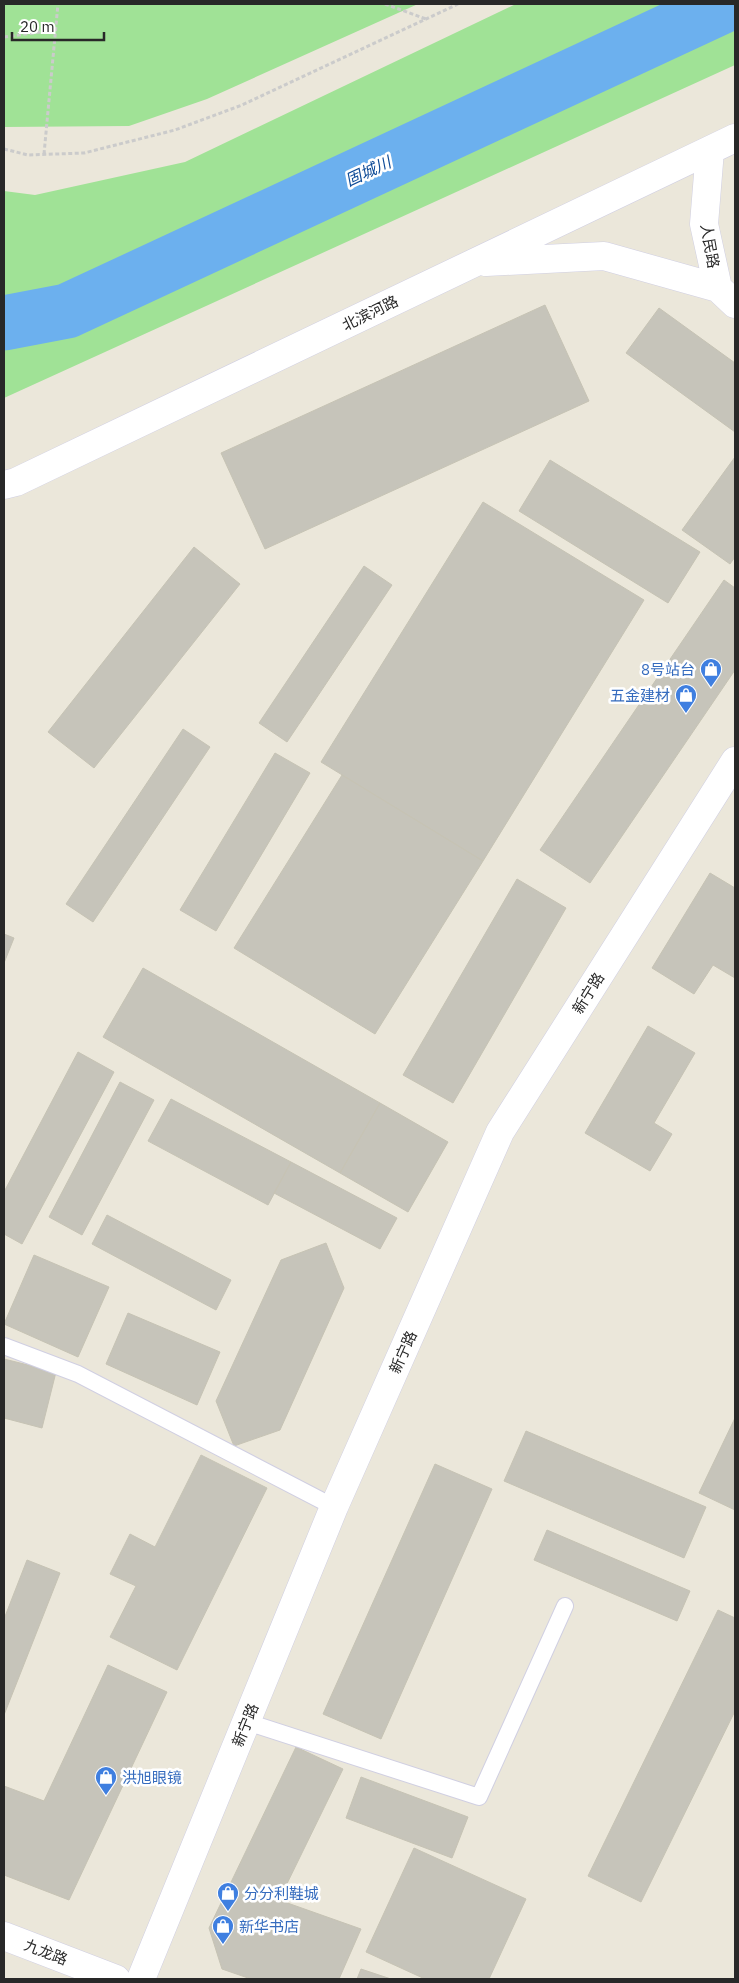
<svg xmlns="http://www.w3.org/2000/svg" width="739" height="1983" viewBox="0 0 739 1983" font-family="'IBM Plex Sans','Noto Sans SC',sans-serif">
<style>
.green{fill:#a0e296}
.lines{fill:none;stroke-linecap:round;stroke-linejoin:round}
.river{stroke:#6cb0ee;stroke-width:55}
.building{fill:#c6c4ba;stroke:#c6c3b4}
.lane-casing{stroke:#d0cfe2;stroke-width:18}
.secondary-casing{stroke:#d0cfe2;stroke-width:29}
.path{stroke:#cbcbcb;stroke-width:3;stroke-dasharray:4 2.5;stroke-linecap:butt}
.lane{stroke:#fff;stroke-width:16}
.secondary{stroke:#fff;stroke-width:28}
.labels{text-anchor:middle;dominant-baseline:central;stroke-width:5;stroke-linejoin:round;paint-order:stroke}
.street-label{font-size:15px;fill:#282828;stroke:#fff}
.shop-label{font-size:15px;fill:#366cbe;stroke:#fff;text-anchor:start}
.water-label{font-size:16px;font-style:italic;fill:#0e4b97;stroke:#fff}
</style>
<rect width="100%" height="100%" fill="#ebe7da"/>
<path class="green" d="M4,4h414l-211,95 -78,27 -125,1z
M516,4h219v61l-731,333v-207l31,4 150,-33z"/>
<g class="lines">
<path class="river" d="M4,323l63,-12 660,-307"/>
</g>
<path class="building" d="M545,305l44,96 -324,148 -44,-96z
M659,308l76,55v69l-109,-79z
M735,457v100l-5,7 -48,-34z
M550,460l150,92 -32,51 -149,-92z
M483,502l161,98 -161,261 -162,-99z
M194,547l46,37 -146,184 -46,-36z
M364,566l28,19 -105,157 -28,-19z
M724,580l11,8v82l-145,213 -50,-33z
M183,729l27,18 -117,175 -27,-18z
M275,753l35,20 -94,158 -36,-21z
M342,775l141,86 -108,173 -141,-86z
M710,873l25,15v90l-22,-13 -19,29 -42,-26z
M517,879l49,29 -113,195 -50,-28z
M4,934l10,4 -10,25z
M143,968l237,135 -40,70 -237,-136z
M648,1026l47,27 -41,70 18,11 -22,37 -65,-38z
M78,1052l36,20 -92,172 -18,-10v-42z
M120,1082l34,18 -72,135 -33,-18z
M171,1099l120,63 -23,43 -120,-64z
M380,1103l68,39 -40,70 -68,-39z
M291,1162l106,56 -17,31 -106,-56z
M107,1215l124,65 -15,30 -124,-66z
M326,1243l18,45 -64,142 -46,16 -18,-45 65,-141z
M34,1255l75,32 -31,70 -74,-33z
M128,1313l92,39 -23,53 -91,-41z
M4,1359l52,13 -14,56 -38,-10z
M735,1418v92l-36,-17z
M526,1431l180,76 -22,51 -180,-77z
M201,1455l66,33 -90,182 -67,-33 26,-51 -26,-12 20,-40 25,13z
M435,1464l57,25 -111,250 -58,-25z
M547,1530l143,61 -13,30 -143,-61z
M27,1560l33,13 -56,142v-96z
M718,1610l17,8v93l-94,191 -53,-26z
M108,1665l59,27 -98,208 -65,-25v-89l40,15z
M296,1747l47,22 -64,131 82,29 -22,50h-88l-29,-10 -13,-41z
M361,1777l107,40 -16,41 -106,-40z
M414,1848l112,51 -37,80h-64l-59,-27z
M361,1969l30,10h-34z"/>
<g class="lines">
<g class="lane-casing">
<path id="lane" d="M4,1346l74,28 256,133
M247,1722l232,75 86,-191"/>
</g>
<g class="secondary-casing">
<path id="secondary" d="M710,150l-6,74 14,64 17,16
M486,262l118,-6 114,32
M4,485l12,-3 719,-344
M4,1936l112,43
M141,1979l193,-472 166,-375 235,-371"/>
</g>
<path class="path" d="M385,4l41,15
M4,37l51,-7
M4,149l24,6 56,-2 91,-23 67,-25 216,-101
M44,154l14,-150"/>
<use href="#lane" class="lane"/>
<use href="#secondary" class="secondary"/>
</g>
<defs>
<g id="shop-pin" transform="scale(1.125)"><path d="M0 17L-7.5 6A9.5 9.5 0 1 1 7.5 6Z" fill="#3f7fe0" stroke="#fff"/><path d="M-5-2.5h2.3a2.7 3.5 0 0 1 5.4 0H5L5.5 6h-11ZM-1.5-2.5h3a1.5 2.3 0 0 0-3 0Z" fill="#fff"/></g>
</defs>
<g fill-rule="evenodd">
<use href="#shop-pin" x="711" y="669"/>
<use href="#shop-pin" x="686" y="695"/>
<use href="#shop-pin" x="106" y="1777"/>
<use href="#shop-pin" x="228" y="1893"/>
<use href="#shop-pin" x="223" y="1926"/>
</g>
<g class="labels">
<g class="street-label">
<text transform="translate(710 246) rotate(80)">人民路</text>
<text transform="translate(370 313) rotate(-26)">北滨河路</text>
<text transform="translate(588 993) rotate(-58)">新宁路</text>
<text transform="translate(403 1352) rotate(-66)">新宁路</text>
<text transform="translate(245 1725) rotate(-68)">新宁路</text>
<text transform="translate(46 1952) rotate(21)">九龙路</text>
</g>
<g class="shop-label">
<text x="695" y="669" text-anchor="end">8号站台</text>
<text x="670" y="695" text-anchor="end">五金建材</text>
<text x="122" y="1777">洪旭眼镜</text>
<text x="244" y="1893">分分利鞋城</text>
<text x="239" y="1926">新华书店</text>
</g>
<g class="water-label">
<text transform="translate(368 171) rotate(-25)">固城川</text>
</g>
</g>
<rect width="739" height="1983" fill="none" stroke="#282828" stroke-width="10"/>
<path d="M12 32v8h92v-8" fill="none" stroke="#282828" stroke-width="2.5"/>
<text x="20" y="32" font-size="15" fill="#282828" stroke="#ffffff" stroke-width="4" paint-order="stroke">20 m</text>
</svg>
